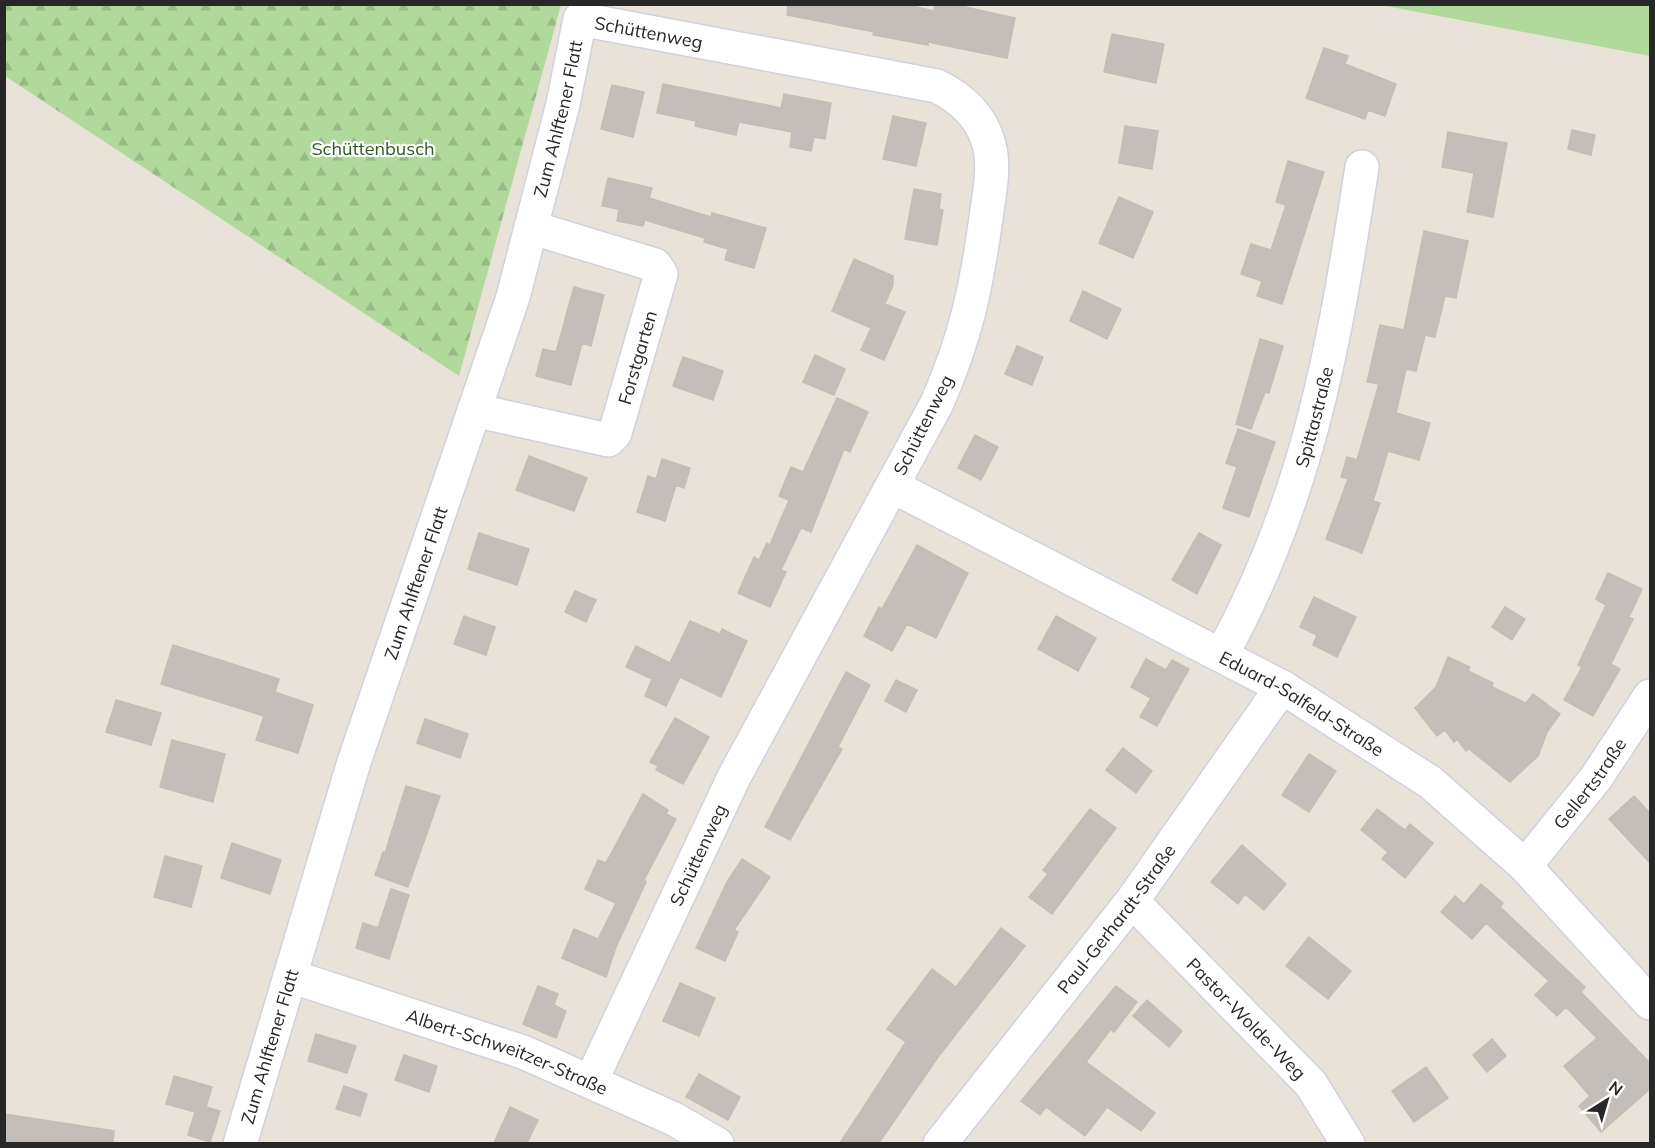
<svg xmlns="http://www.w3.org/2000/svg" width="1655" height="1148" viewBox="0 0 1655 1148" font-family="Mulish,sans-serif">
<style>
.grass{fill:#b1d99b}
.forest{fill:url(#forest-firs)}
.building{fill:#c3beb9;stroke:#c3bdb4;stroke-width:1.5}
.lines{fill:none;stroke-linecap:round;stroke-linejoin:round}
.minor-casing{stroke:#cfd2de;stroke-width:36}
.minor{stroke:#fff;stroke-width:33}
.labels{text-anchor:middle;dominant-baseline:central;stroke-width:4.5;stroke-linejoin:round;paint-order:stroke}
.street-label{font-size:18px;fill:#272727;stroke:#fff}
.park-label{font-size:18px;fill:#2d5a20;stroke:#fff}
</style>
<defs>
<pattern id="forest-firs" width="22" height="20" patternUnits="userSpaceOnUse" patternTransform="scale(1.5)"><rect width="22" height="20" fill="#b1d99b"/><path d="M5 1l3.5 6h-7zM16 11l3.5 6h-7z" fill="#98ba86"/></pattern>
</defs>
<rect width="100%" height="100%" fill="#e8e2d9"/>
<path class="grass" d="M1381,5h269v51z"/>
<path class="forest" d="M4,5h557l-102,371 -454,-300z"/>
<path class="building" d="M788,4h115l31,7 1,-7h17l63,14 -8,40 -79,-16v3l-55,-10 1,-3 -87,-17z
M1112,34l52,10 -8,39 -52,-11z
M1324,48l24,8 -3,8 51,20 -11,32 -17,-6 -3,9 -59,-21z
M663,84l118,24 3,-14 47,9 -6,36 -11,-2 -3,14 -21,-4 2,-15 -53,-10 -3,13 -41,-9 1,-5 -39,-8z
M612,85l32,7 -11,45 -32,-8z
M893,116l33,7 -10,43 -33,-7z
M1125,126l33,5 -6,38 -33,-6z
M1572,130l23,5 -4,20 -23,-6z
M1448,132l59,11 -14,74 -26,-5 7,-39 -32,-6z
M1288,161l36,11 -42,132 -25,-8 5,-15 -21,-7 10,-30 20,6 15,-45 -10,-3z
M608,178l44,10 -3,10 62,19 1,-4 54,15 -12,40 -29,-8 3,-11 -24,-7 1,-4 -60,-18 -2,6 -26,-5 2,-12 -17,-3z
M914,189l27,5 -2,15 4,1 -6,35 -32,-6z
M1119,197l34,15 -20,46 -34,-15z
M1424,231l44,10 -12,57 -11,-2 -10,41 -10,-2 -9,36 -10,-2 -10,44 34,10 -11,37 -31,-9 -15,50 7,2 -18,50 -36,-14 22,-60 -7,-2 6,-20 10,3 22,-76 -12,-2 13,-57 24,5z
M854,259l39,17v9l-8,19 20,8 -21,48 -23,-10 10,-22 -39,-17z
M574,287l30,8 -13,51 -9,-3 -11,42 -35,-9 7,-27 13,3z
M1083,291l38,18 -14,30 -37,-18z
M1260,339l23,7 -14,47 -4,-1 -14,37 -15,-5z
M1017,346l26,11 -11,28 -27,-11z
M815,355l30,14 -11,26 -31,-13z
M683,357l40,14 -10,29 -40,-14z
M837,398l31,14 -18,40 -6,-3 -33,83 -10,-4 -20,42 5,2 -16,35 -32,-14 16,-36 5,3 8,-17 3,2 19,-45 -10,-4 12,-29 12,5z
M1238,429l37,13 -26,75 -26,-9 14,-41 -11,-4z
M975,435l23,12 -17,33 -23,-12z
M529,456l58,22 -13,33 -58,-21z
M662,459l28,9 -6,20 -8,-3 -11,36 -28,-9 11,-36 8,3z
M479,533l50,16 -12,36 -49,-16z
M1199,533l22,12 -24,49 -25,-14z
M917,545l51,28 -32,65 -29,-14 -15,27 -28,-15 15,-29 3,2z
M1608,573l34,16 -13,28 4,2 -22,45 9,5 -27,47 -29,-16 18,-33 -4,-2 28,-60 -10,-6z
M575,591l21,9 -10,22 -21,-10z
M1314,597l42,20 -19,40 -24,-12 4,-10 -17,-8z
M1505,607l20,12 -13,21 -20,-13z
M464,616l31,11 -9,28 -32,-11z
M1056,616l40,22 -18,33 -40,-22z
M690,621l30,13 2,-5 25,12 -26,56 -41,-20 -14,29 -21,-10 7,-17 -26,-12 10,-21 34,17z
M173,645l106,34 -4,13 38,13 -15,48 -42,-13 8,-24 -103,-32z
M1448,657l22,10 -2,4 25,12 -1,4 34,16 7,-9 27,20 -13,18 -9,24 -28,26 -41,-33 -3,2 -9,-12 -3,3 -9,-12 -8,6 -22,-28 21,-21z
M1146,659l20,11 6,-10 17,9 -32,57 -17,-9 11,-19 -20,-11z
M846,672l24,13 -32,62 4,2 -52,91 -25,-13z
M896,680l21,10 -11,22 -21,-11z
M116,700l45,13 -10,32 -45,-13z
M675,718l34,19 -26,47 -27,-14 2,-4 -8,-4z
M425,719l43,15 -8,24 -43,-15z
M172,740l53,14 -12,48 -53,-15z
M1123,748l29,23 -16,22 -30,-23z
M1309,754l27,17 -27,41 -27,-17z
M406,786l34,10 -32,91 -33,-12 8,-23 2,1z
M643,794l25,16 -2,4 10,5 -32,61 2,2 -30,65 -10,30 -44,-19 12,-29 24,10 18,-36 -31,-14 13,-29 8,3z
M1634,796l16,17v50l-41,-44z
M1090,809l26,19 -64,86 -23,-17 19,-23 -5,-4z
M1377,809l28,21 5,-6 23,19 -28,35 -23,-19 6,-7 -27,-22z
M232,843l49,17 -11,34 -49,-16z
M1242,845l44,39 -22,26 -19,-16 -7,10 -27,-22z
M165,856l37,10 -11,41 -37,-10z
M742,859l28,18 -36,53 4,2 -13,29 -29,-13 31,-66z
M1481,884l22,19 -3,4 85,80 -4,5 69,71v26l-49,43 -22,-26 11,-10 -26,-30 33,-28 -31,-31 -9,9 -22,-21 14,-14 -63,-58 -14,16 -31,-27 14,-16 9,8z
M391,889l18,6 -20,64 -33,-11 7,-25 15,5z
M1001,928l24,18 -87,111 -59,86h-39l66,-101 -19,-13 45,-60 24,18z
M1309,937l42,34 -23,28 -42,-33z
M680,983l35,15 -16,38 -36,-15z
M538,986l20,8 -4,11 12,6 -10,27 -33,-14z
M1116,986l21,16 -23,30 -3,-3 -25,33 69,51 -14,18 -34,-24 -22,29 -39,-29 -6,8 -19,-14z
M1147,1000l35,31 -13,16 -36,-31z
M316,1034l40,12 -9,27 -39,-12z
M1492,1039l14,17 -19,16 -14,-17z
M404,1055l33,11 -8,26 -34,-12z
M1426,1067l22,31 -34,24 -22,-31z
M699,1074l41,23 -12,23 -42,-23z
M174,1076l38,11 -6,20 14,4 -10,31 -22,-7 7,-23 -29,-8z
M344,1086l23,8 -7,22 -24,-7z
M510,1107l28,13 -11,23h-33z
M4,1114l110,17 -1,12h-109z"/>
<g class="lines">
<g class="minor-casing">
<g id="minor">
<path id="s1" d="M474,410l134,30 7,-7 46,-159 -6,-9 -122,-37"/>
<path id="s2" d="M892,486l390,201 148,95 95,84 125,137"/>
<path id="s3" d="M1222,654c87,-158 113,-312 140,-487"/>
<path id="s4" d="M1525,866l71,-88 54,-82"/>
<path id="s5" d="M1132,901l179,183 37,60"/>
<path id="s6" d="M290,976l233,76 151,67 43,25"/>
<path id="s7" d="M240,1144l114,-382 159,-465 50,-193 17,-85 357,67c24,12 43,29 51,55 8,25 1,52 -2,77 -10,71 -20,119 -49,185l-203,374 -143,304"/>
<path id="s8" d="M940,1144l192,-243 150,-214"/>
</g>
</g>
<use href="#minor" class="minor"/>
</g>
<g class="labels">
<g class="street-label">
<text stroke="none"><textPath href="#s7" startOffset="1246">Schüttenweg</textPath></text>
<text stroke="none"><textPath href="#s7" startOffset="1074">Zum Ahlftener Flatt</textPath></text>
<text stroke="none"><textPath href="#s1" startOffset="226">Forstgarten</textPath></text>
<text stroke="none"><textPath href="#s3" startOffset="255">Spittastraße</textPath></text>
<text transform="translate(923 425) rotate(-63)">Schüttenweg</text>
<text stroke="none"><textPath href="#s7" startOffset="588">Zum Ahlftener Flatt</textPath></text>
<text stroke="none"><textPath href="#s2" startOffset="464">Eduard-Salfeld-Straße</textPath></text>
<text stroke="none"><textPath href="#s4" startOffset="105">Gellertstraße</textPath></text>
<text transform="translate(698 855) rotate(-65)">Schüttenweg</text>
<text stroke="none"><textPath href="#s8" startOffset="286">Paul-Gerhardt-Straße</textPath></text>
<text stroke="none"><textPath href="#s5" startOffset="164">Pastor-Wolde-Weg</textPath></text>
<text stroke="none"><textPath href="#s7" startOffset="102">Zum Ahlftener Flatt</textPath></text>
<text stroke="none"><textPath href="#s6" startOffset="230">Albert-Schweitzer-Straße</textPath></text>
</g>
<g class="park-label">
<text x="373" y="148">Schüttenbusch</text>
</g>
</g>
<rect width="1655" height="1148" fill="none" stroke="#272727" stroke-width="12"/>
<g transform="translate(1607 1100) rotate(37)" stroke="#ffffff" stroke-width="4.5" paint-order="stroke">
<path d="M0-4.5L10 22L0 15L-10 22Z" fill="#272727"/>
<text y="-9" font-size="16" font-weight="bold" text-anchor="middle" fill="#272727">N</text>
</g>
</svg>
